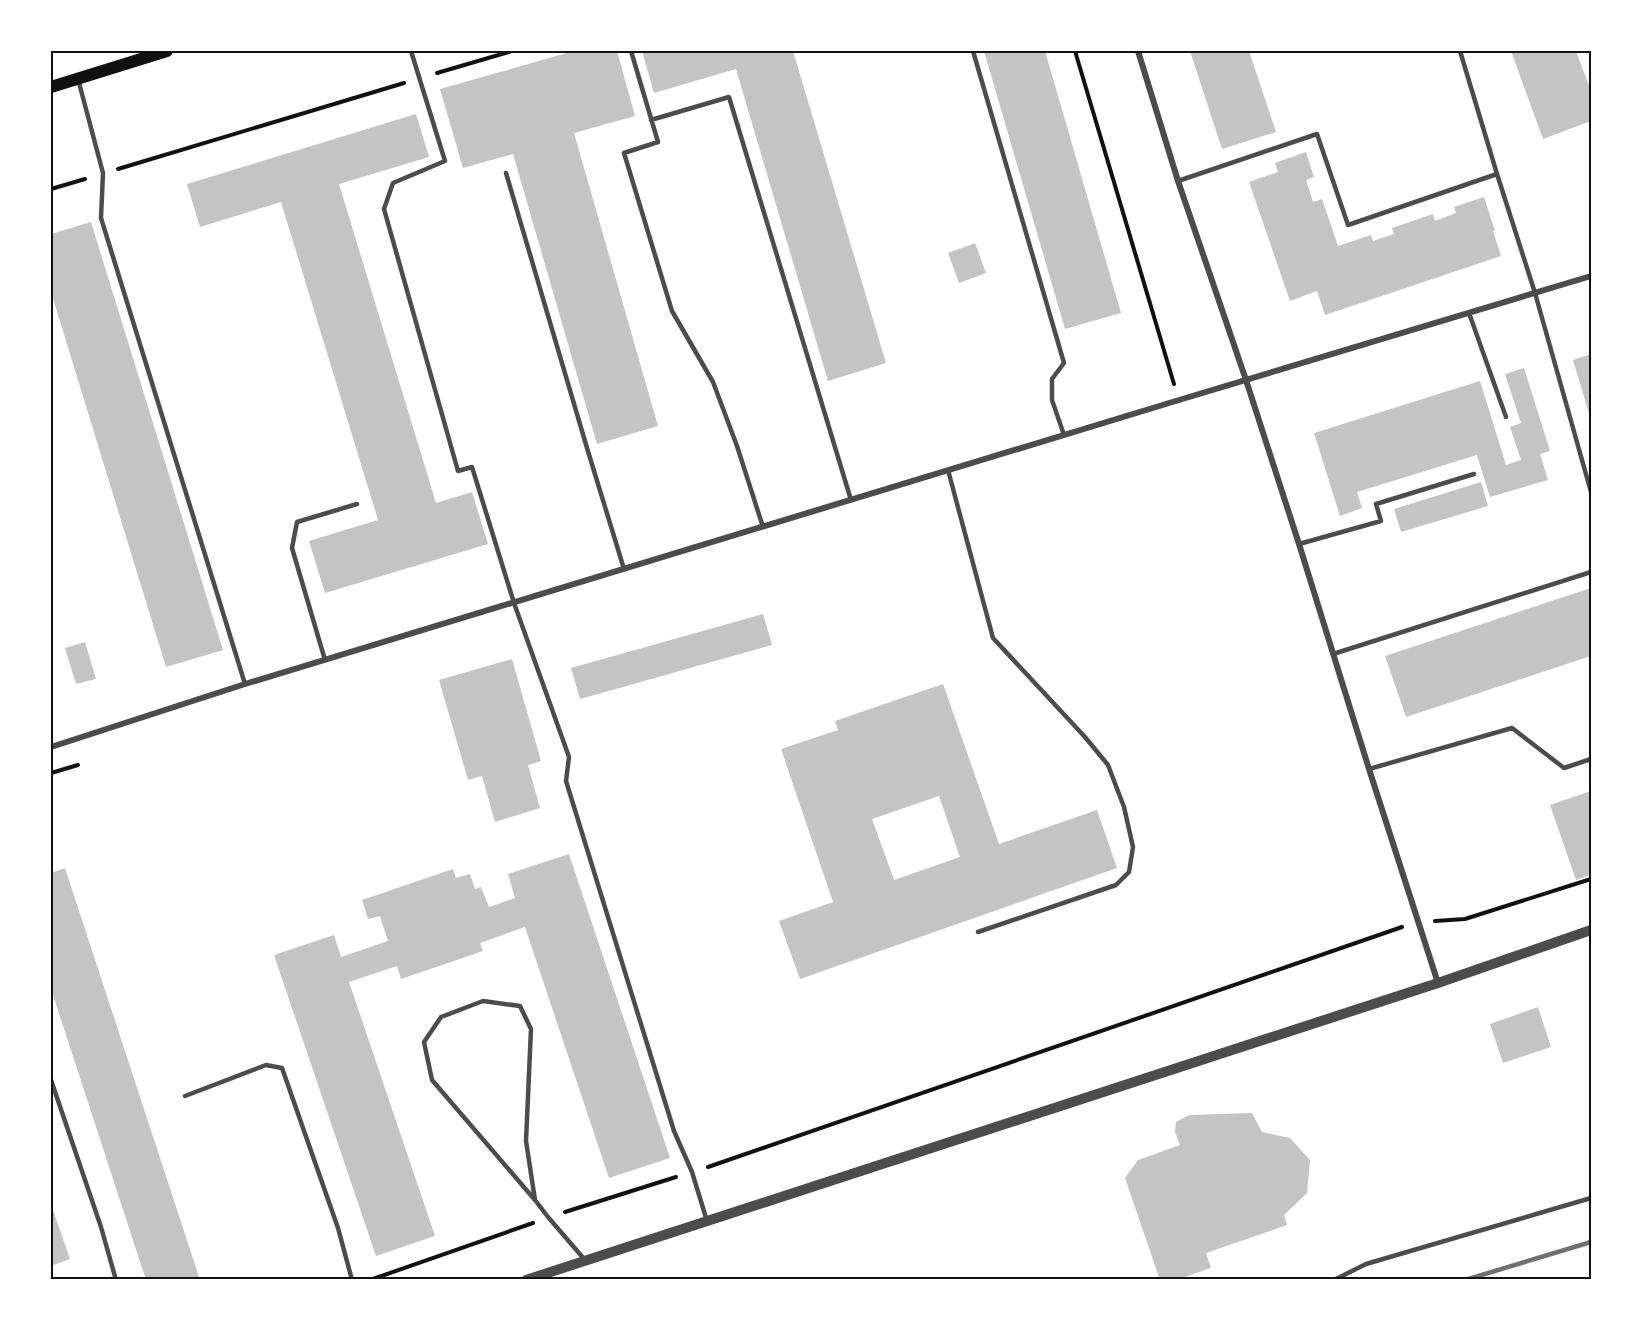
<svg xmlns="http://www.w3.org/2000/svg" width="1642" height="1331" viewBox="0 0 1642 1331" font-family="Arial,sans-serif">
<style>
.building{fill:#c4c4c4;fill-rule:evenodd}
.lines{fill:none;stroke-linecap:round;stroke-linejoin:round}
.path{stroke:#111;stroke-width:4}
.service{stroke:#4c4c4c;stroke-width:4.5}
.minor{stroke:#4c4c4c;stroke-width:6}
.tertiary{stroke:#4c4c4c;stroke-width:10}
.secondary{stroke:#111;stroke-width:12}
.rail{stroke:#707070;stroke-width:4.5}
.neatline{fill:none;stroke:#111;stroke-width:2}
</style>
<rect width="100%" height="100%" fill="#fff"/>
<path class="building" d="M574,51h43l18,65 -61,17 84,293 -61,18 -84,-290 -50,14 -23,-79z
M642,51h151l93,312 -58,18 -92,-312 -82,24z
M984,51h61l76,262 -56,16z
M1190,51h59l27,81 -54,17z
M1511,51h65l15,40v30l-48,18z
M416,114l13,43 -90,27 97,319 36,-11 16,52 -163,49 -16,-52 69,-21 -97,-318 -81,25 -13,-43z
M1306,152l8,25 -8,3 7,22 9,-3 16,47 33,-11 2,6 21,-7 -2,-6 41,-14 2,7 21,-8 -2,-6 30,-10 11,34h-2l8,25 -176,59 -8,-24 -27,10 -41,-119 29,-10 -3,-9z
M91,222l132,428 -57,17 -115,-375v-58z
M975,243l11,30 -27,10 -11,-30z
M1591,354v63h-1l-17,-57z
M1524,368l26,83 -10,3 8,26 -58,17 -13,-42 -120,37 5,16 -22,8 -26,-83 166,-52 26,84 15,-5 -11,-33 11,-4 -16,-49z
M1481,482l7,24 -87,26 -7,-23z
M1591,588v68l-185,61 -21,-61z
M763,614l9,31 -192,54 -9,-31z
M85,642l11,37 -20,5 -11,-36z
M512,659l29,102 -13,4 12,43 -45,14 -13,-46 -14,4 -29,-100z
M943,684l56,160 98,-34 20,58 -317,111 -21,-58 54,-19 -52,-153 57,-19 -3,-9zM939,796l21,61 -66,23 -22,-61z
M1591,791v84l-15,5 -26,-75z
M569,854l101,304 -61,20 -84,-251 -45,16 3,8 -82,28 -4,-13 -48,16 86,254 -59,20 -102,-301 60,-20 7,22 47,-16 -8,-25 -12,3 -6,-19 91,-31 3,9 14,-4 5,15 6,-2 8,20 26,-9 -7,-24z
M65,868l135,412h-54l-95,-291v-116z
M1538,1007l13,40 -48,16 -13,-39z
M1252,1113l10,19 28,6 20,22 -3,33 -23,22 3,10 -81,28 5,15 -35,12h-16l-35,-102 13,-18 42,-15 -5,-13 1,-10 13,-7z
M51,1204l19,55 -19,7z"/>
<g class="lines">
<path class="path" d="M1075,51l99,333
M437,73l75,-22
M118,169l286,-86
M51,189l34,-10
M51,773l27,-8
M1435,921l30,-2 126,-40
M708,1167l694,-240
M565,1212l111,-35
M370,1280l163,-57"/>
<path class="service" d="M411,51l34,110 -52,22 -9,26 74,262 14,-4 42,136 55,154 -3,24 108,350 18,41 15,49
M631,51l27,91 -34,11 48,158 41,71 24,64 26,81
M973,51l91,312 -12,16v21l12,35
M1460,51l37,123 38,119 56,199
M78,79l25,94 -2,45 144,466
M651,120l78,-23 122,403
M506,173l81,275 37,121
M1178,181l139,-47 31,91 149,-51
M1469,313l37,104
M948,470l45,168 92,99 23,28 16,42 9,40 -4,25 -13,13 -138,47
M1299,544l82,-23 -5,-17 98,-30
M1333,654l258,-82
M325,660l-33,-112 5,-26 60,-18
M1369,769l143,-41 52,40 27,-9
M51,1080l50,147 15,53
M185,1096l81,-31 16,3 56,160 14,52
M535,1200l-103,-120 -8,-38 17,-25 42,-16 37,5 11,23 -5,112 9,59 13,17 37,43
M1334,1280l32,-16 225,-66"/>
<path class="minor" d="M1138,51l40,130 68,199 53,164 70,225 69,214
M51,747l194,-63 934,-284 412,-124"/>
<path class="tertiary" d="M526,1280l912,-297 153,-53"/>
<path class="secondary" d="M51,87l116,-36"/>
<path class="rail" d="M1465,1280l126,-38"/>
</g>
<rect width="1642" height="1331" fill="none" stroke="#ffffff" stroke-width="105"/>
<rect x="52" y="52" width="1538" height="1226" class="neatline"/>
</svg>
